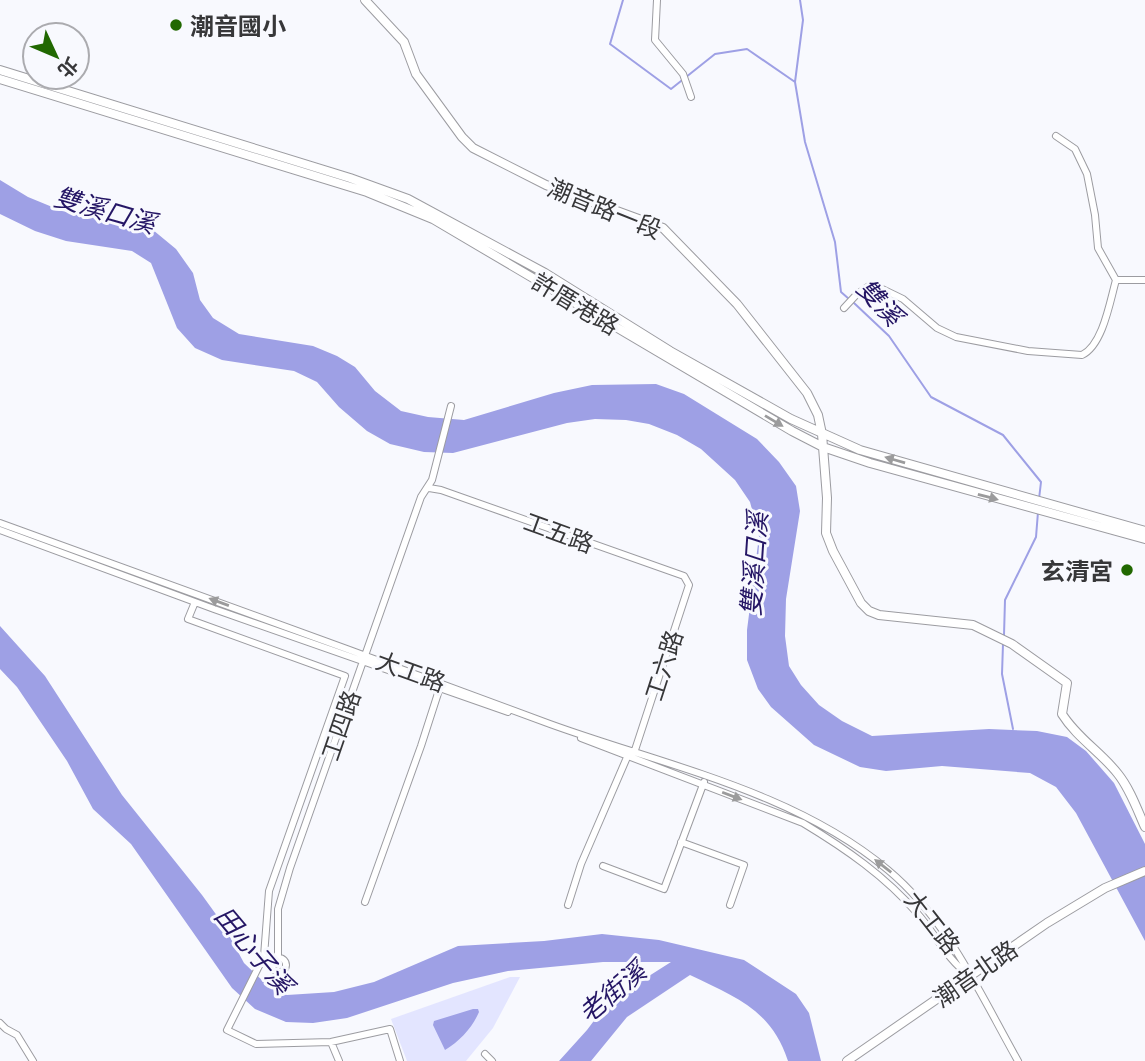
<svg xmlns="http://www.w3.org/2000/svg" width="1145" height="1061" viewBox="0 0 1145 1061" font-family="'Golos Text','Noto Sans TC',sans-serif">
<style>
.green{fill:#e3e5ff}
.water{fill:#9ea0e5}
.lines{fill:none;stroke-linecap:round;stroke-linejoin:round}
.stream{stroke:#9ea0e5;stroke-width:2}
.minor-casing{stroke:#9c9ca1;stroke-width:8}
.tertiary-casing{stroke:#9c9ca1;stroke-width:10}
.minor{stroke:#fff;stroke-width:6}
.tertiary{stroke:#fff;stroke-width:8}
.oneway{fill:#9b9b9c}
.poi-dot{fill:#216801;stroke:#f8f9fe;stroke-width:2.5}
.labels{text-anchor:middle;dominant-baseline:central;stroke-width:6;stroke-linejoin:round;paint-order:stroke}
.poi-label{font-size:24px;font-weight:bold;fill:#373739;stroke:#f8f9fe;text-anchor:start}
.street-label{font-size:24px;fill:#373739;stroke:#f8f9fe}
.water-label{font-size:26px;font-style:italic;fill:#251665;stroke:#f8f9fe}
</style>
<rect width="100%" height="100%" fill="#f8f9fe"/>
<path class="green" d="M510,977h10l-27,51 -27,33h-59l-16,-42z"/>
<path class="water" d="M0,180l28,17 34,14 32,6 32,3 27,10 23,19 17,24 7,27 13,18 26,16 74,12 24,10 18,11 20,24 26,20 27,6 36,3 90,-27 38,-8 64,-1 28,10 73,45 22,23 17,24 4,25 -14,88 -1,37 4,30 12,19 18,20 23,16 30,15 117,-7 48,2 30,6 19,14 28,32 31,61v97l-69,-128 -20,-26 -26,-14 -88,-7 -56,5 -26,-4 -46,-22 -43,-38 -13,-18 -11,-29v-30l12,-94 -9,-34 -15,-22 -34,-31 -24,-14 -28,-11 -23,-4 -31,-1 -28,4 -114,30 -29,-1 -34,-8 -23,-13 -28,-24 -22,-25 -23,-11 -72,-11 -27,-12 -18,-20 -26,-65 -19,-12 -66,-10 -31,-10 -35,-17z
M0,626l45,50 77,119 80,100 21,29 21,39 24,23 19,9 47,-3 40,-10 84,-36 86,-5 58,-7 57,6 85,20 52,34 13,19 12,48h-33c-17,-52 -53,-64 -98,-86l-63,42 -36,44h-32l28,-31 21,-28 63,-40h-68l-95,9 -55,12 -106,35 -34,5 -27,-1 -31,-13 -23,-21 -101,-144 -38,-35 -26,-48 -50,-74 -17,-18z
M473,1009h5l1,3c-7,16 -19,29 -34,38l-12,-25 1,-4z"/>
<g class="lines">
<path class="stream" d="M623,0l-13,44 61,45 44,-35 32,-5 48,33 10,60 30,100 6,50 8,7
M795,82l8,-62 -3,-20
M854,303l35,33 42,61 72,38 38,47 -2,17
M1004,635l1,-35 31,-63 2,-25
M1003,644l-1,30 11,55"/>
<g class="minor-casing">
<path id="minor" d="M657,0l-2,40 28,34 8,23
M1056,136l19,13 12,25 8,41 3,33 18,32
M1116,280h29
M844,308l13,-14 15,-10 31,15 34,29 19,9 72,14 54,4c21,-10 28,-54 34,-75
M429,488l12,2 243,86 5,9 -54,165
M0,523c184,66 367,133 550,201 113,41 244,67 338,146 60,50 92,124 130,191
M0,530l214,79 294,103
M195,602l-7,17 157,57 -76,215 -5,65 -37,74 29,14 75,-2 59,-13 10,32
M581,738l222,85c43,26 82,53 114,90 18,20 30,47 52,62
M681,842l63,23 -14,40
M603,866l61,23 40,-107
M365,902l56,-156 20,-62
M568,905l13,-41 47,-109
M278,957v-48l12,-41 131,-371 11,-17 19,-74
M272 965a7 7 0 1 1 14 0a7 7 0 1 1-14 0Z
M0,1023l6,6 11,6 16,26
M331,1042l8,19
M485,1054l7,7"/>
</g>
<g class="tertiary-casing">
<path id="tertiary" d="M365,0l39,42 12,32 46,63 11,11 73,37 117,43 74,76 70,89 11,22 4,19 5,64 -1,35 7,18 28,52 8,8 10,4 94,10 39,19 55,39 -5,31c15,24 39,38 56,60 12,15 19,35 27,53
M0,70l350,108 58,21 137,74 125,78 121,68 69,31 285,81
M0,79l367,113 66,27 359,212 31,16 47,16 275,76
M847,1061l200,-138 58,-35 40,-17"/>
</g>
<use href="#minor" class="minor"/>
<use href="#tertiary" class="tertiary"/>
</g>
<defs><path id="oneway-solid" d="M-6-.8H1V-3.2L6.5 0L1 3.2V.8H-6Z" transform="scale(1.75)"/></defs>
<g class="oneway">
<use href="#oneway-solid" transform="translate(774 421) rotate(31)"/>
<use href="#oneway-solid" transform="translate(895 460) rotate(-164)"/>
<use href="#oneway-solid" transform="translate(988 497) rotate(15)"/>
<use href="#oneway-solid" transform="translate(219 602) rotate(-160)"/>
<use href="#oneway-solid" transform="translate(732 796) rotate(21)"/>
<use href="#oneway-solid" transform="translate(883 866) rotate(-142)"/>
</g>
<g class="poi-dot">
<circle cx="176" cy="25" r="7"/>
<circle cx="1127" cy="570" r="7"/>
</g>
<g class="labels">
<g class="poi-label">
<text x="190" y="25">潮音國小</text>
<text x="1113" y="570" text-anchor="end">玄清宮</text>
</g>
<g class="street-label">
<text transform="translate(605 208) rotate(22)">潮音路一段</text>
<text transform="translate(576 303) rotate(31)">許厝港路</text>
<text transform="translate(559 532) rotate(20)">工五路</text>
<text transform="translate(663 665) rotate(-72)">工六路</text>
<text transform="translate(411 671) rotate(20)">大工路</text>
<text transform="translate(340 725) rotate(-71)">工四路</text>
<text transform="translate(933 922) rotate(52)">大工路</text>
<text transform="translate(975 973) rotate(-35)">潮音北路</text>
</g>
<g class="water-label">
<text transform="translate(105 210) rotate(16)">雙溪口溪</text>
<text transform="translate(880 302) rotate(47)">雙溪</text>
<text transform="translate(754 564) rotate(-86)">雙溪口溪</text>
<text transform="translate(254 950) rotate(50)">田心子溪</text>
<text transform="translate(612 992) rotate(-40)">老街溪</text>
</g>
</g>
<g transform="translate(56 56) rotate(134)"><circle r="33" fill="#f8f9fe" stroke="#ababaf" stroke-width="2"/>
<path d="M0-5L12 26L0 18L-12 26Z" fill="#216801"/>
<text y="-10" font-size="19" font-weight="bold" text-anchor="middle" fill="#373739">北</text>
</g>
</svg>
